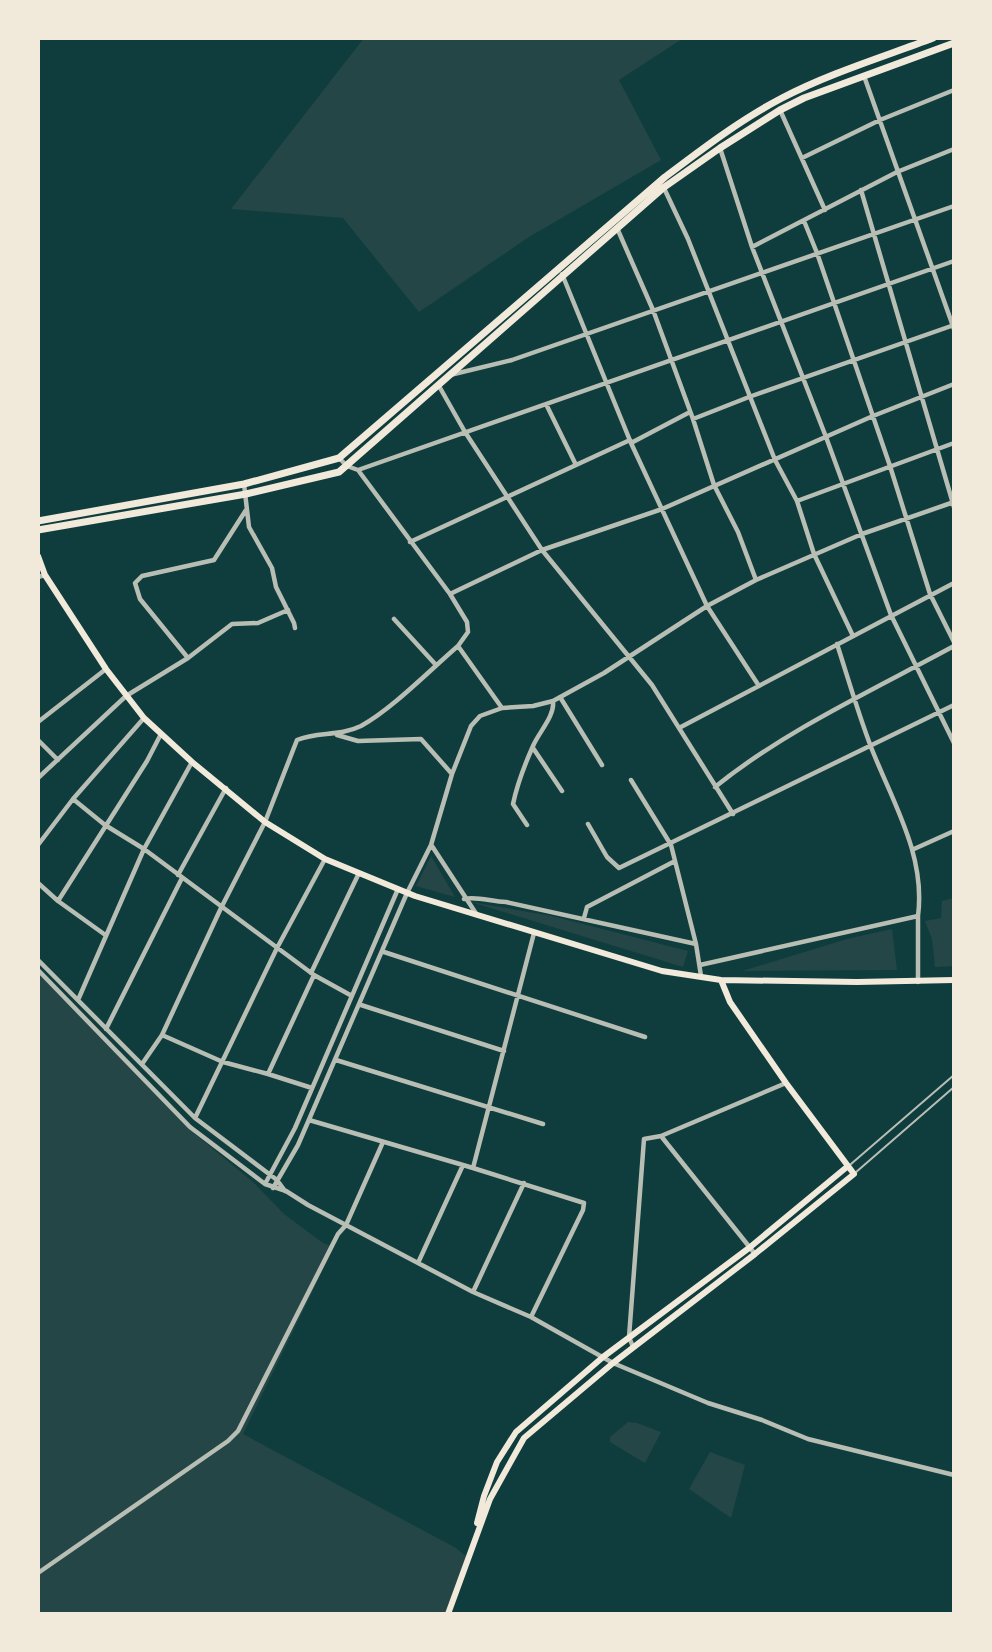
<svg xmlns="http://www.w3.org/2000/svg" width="992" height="1652" viewBox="0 0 992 1652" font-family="Overpass,sans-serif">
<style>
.green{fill:#244646}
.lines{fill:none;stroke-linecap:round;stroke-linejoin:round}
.service{stroke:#b8beb3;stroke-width:2}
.minor{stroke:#b8beb3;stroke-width:4.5}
.secondary{stroke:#f1e9da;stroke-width:6}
.primary{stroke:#f1e9da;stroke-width:7}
</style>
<rect width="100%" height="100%" fill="#0f3d3e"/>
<path class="green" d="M364,38l318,1 -63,41 42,80 -132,77 -110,75 -76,-94 -112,-9z
M431,856l24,41 -39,-11z
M953,898v68l-18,1 -3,-28 -7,-18 16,-3 1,-17z
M471,902l81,14 136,35 -5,16z
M892,929l5,41 -155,1 105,-32z
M38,973l98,98 53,58 64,53 31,32 39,29 11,4 -91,187 213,114 11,9 -19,56h-409z
M628,1422l9,1 24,9 -16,31 -35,-21v-5z
M710,1452l35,13 -14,53 -42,-29z"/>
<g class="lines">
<path class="service" d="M851,1164l103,-89
M855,1173l99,-86"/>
<path class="minor" d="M864,76l90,253
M780,110l45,100
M720,148l32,99 74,190 65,178 63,128
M802,158l78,-38 74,-30
M663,186l25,53 87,221 22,41 17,53 39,82
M861,190l93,317
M804,221l13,32 73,213 40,128 24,48
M617,228l36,82 40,109 21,66 24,47 18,48
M752,247l145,-75 57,-23
M562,274l69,169 76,163 52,80
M450,375l62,-15 442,-154
M439,386l26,46 77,118 110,135 81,129
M546,404l30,61
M693,419l56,-22 205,-72
M631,443l59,-31
M339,458l8,8 11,4 92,124 17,28 1,10 -10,14 44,62
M358,470l596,-209
M244,484l5,43 23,41 4,19 18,36 1,5
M797,501l157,-58
M410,542l220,-102
M38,577l7,-2
M450,594l92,-44 120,-41 211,-93 81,-32
M394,619l42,46
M188,658l-48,-59 -5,-16 7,-7 72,-16 32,-50
M560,697l42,68
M38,722l68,-53
M679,728l275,-145
M337,735l21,6 63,-2 31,35
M38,740l20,20
M533,748l29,43
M38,778l88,-82 62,-38 44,-34 26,-1 30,-13
M631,780l40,65 25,99 5,32
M715,787c69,-56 160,-98 239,-141
M73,799l71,-81
M588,824l19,33 12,11 335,-163
M527,825l-14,-21c4,-19 12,-40 20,-58 6,-14 22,-30 20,-45
M38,845l35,-46 32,26 39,24 170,126 38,21
M432,846l45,69
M914,849l40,-18
M178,875l48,-87
M38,883l20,18 46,33
M464,899c14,-3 28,3 42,3l190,42
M58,901l89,-140 14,-27
M918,916v66
M584,918l3,-11 88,-46
M384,952l261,85
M38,960l157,158 82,62 8,11
M700,965l218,-49c8,-61 -26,-115 -47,-169 -13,-34 -23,-69 -34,-103
M38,970l152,157 75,57 21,7 22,14 165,87 58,25 82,46 95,40 54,17 46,19 146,36
M311,973l48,-100
M78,1000l66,-151 48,-87
M361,1005l143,46
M106,1029l76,-151
M162,1035l61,27 45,12 44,14
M336,1060l207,64
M142,1064l20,-29 59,-127 44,-86 32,-82c21,-9 41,-3 64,-14 31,-17 69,-56 97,-80
M268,1074l46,-99
M195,1118l82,-170 48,-89
M309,1120l154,45
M473,1168l111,35 -1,7 -52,107
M265,1184l30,-56 103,-239
M273,1188l25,-43 109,-252 24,-48 21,-71 19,-48 9,-10 22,-8 31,-2 20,-5 51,-28 103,-67 49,-26 106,-46 92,-32
M755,1254l-94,-118 125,-53
M418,1263l45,-98 10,3 61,-235
M473,1292l51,-109
M633,1347l-4,-10 15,-198 17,-3
M38,1573l190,-132 10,-10 100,-197 8,-9 37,-83"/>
<path class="secondary" d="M38,556l7,19 61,94 38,49 48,44 73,60 60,37 90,37 247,75 59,9 136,2 97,-2
M477,1523l7,-27 13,-34 19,-30 87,-75 146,-109 99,-82
M448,1614l42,-115 34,-61 89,-75 142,-109 99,-80 -68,-91 -56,-81 -9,-22"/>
<path class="primary" d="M38,521l206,-37 95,-26 326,-281c37,-28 75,-57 117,-79 48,-25 101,-41 151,-60
M38,530l208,-36 93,-22 324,-284 57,-40 60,-38 24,-12 150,-55"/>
</g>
<rect width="992" height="1652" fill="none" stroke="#f1e9da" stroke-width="80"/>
</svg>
